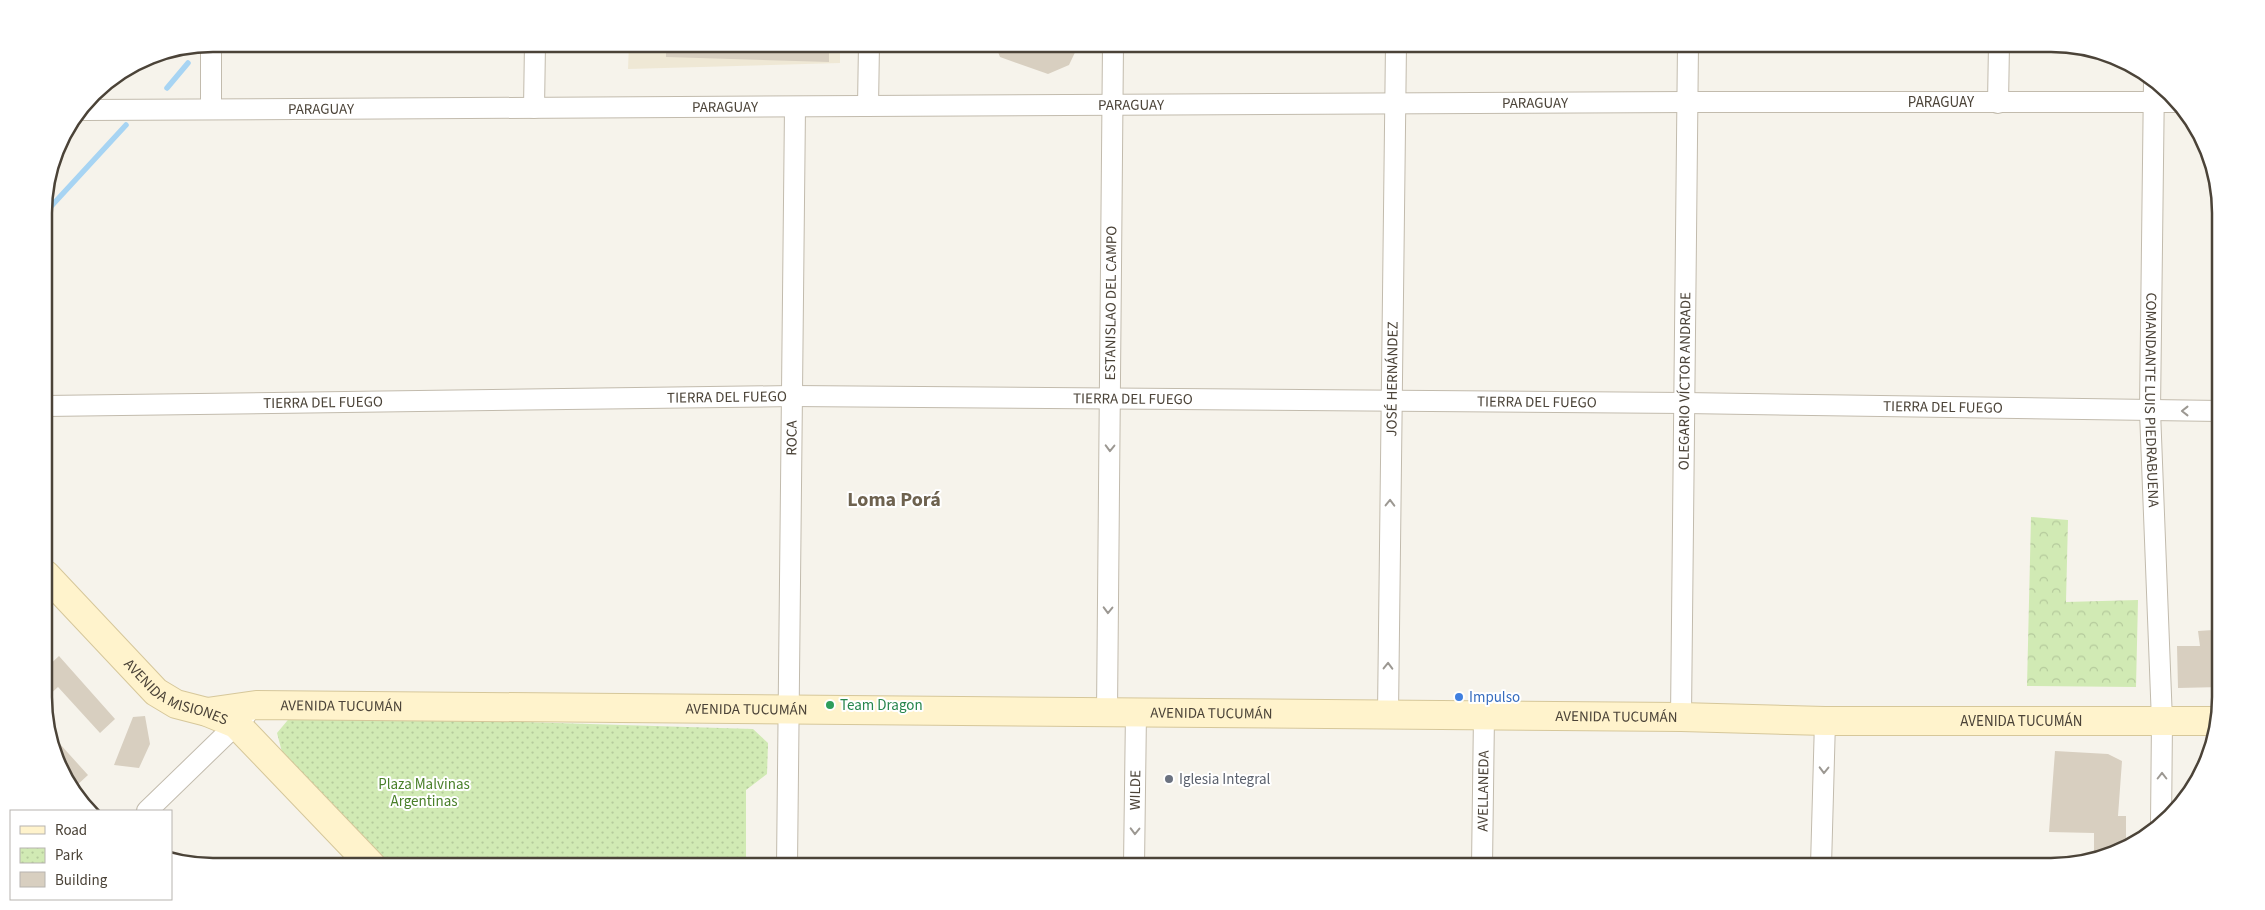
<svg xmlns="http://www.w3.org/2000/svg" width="2265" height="910" viewBox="0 0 2265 910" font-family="'Source Sans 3',sans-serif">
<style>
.education{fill:#efe8d5}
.forest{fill:url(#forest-crowns)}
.park{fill:url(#park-dots)}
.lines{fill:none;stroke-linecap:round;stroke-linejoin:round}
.stream{stroke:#a7d4f3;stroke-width:5.5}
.building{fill:#d8cfc0}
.minor-casing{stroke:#c2bbad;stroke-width:22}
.secondary-casing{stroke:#d6c79a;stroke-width:30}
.minor{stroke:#fff;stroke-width:20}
.secondary{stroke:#fff3cc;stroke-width:28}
.oneway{stroke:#9c9892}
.shop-dot{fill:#3f7fe0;stroke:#fff;stroke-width:2}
.leisure-dot{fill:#2e9e5b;stroke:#fff;stroke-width:2}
.worship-dot{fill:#6b7280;stroke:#fff;stroke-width:2}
.labels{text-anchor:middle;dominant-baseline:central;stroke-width:4;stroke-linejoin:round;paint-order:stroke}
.street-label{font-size:15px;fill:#4b4338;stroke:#fff}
.shop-label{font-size:15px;fill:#366cbe;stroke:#fff;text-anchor:start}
.leisure-label{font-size:15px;fill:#27864d;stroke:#fff;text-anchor:start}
.worship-label{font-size:15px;fill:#5b616d;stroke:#fff;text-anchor:start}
.park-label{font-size:15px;fill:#497f29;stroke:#fff}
.district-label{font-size:20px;font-weight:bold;fill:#6e624f;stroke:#fff}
.rim{fill:none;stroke:#4b4338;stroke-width:2.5}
</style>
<defs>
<pattern id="forest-crowns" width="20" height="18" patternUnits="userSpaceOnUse" patternTransform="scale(1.25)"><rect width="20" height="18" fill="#d1eab4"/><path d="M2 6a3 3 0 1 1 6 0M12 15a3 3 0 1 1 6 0" fill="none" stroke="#b5ca9c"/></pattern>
<pattern id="park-dots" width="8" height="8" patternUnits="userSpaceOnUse" patternTransform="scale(1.25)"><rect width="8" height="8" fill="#d1eab4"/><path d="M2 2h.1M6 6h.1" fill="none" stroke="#b5ca9c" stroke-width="1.8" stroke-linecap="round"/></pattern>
</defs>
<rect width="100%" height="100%" fill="#f6f3eb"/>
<path class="education" d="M629,44h211v19l-212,6z"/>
<path class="forest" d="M2031,517l37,3 -2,82 72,-2 -2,87 -109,-1z"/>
<path class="park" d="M292,715l461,14 15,14 -1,31 -21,16v76h-355l-109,-114 -5,-19z"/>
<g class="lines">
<path class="stream" d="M167,88l21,-25
M44,214l82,-89"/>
</g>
<path class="building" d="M666,44h163v18l-163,-5z
M995,44h84l-10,21 -21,9 -48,-17z
M2213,630l1,16 7,1v40l-43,1 -1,-42h23l-2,-15z
M59,656l56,63 -15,14 -42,-46 -11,10v-30z
M145,716l5,28 -11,24 -25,-3 19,-48z
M59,743l29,32 -13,12 -20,-41z
M2055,751l53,3 14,7 -4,55h8v30l-20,11 -12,3v-27l-45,-1z"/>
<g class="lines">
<g class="minor-casing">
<g id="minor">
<path id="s1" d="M2154,80l-4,331 12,310 -1,104"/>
<path d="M1998,103l1,-59"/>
<path d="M868,106l1,-62"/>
<path d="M534,108l1,-64"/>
<path d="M211,109v-65"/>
<path id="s2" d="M83,110l1605,-8h490"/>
<path id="s3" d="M45,406l747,-10 893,7 535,8"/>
<path id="s4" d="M1107,712l6,-668"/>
<path id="s5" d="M1388,714l8,-670"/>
<path id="s6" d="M1681,717l7,-673"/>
<path d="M147,811l99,-96"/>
<path id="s7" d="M787,866l8,-759"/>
<path id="s8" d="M1134,866l2,-154"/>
<path id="s9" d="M1482,866l2,-151"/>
<path d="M1821,866l4,-145"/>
</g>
</g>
<g class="secondary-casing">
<g id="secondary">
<path id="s10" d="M46,575l110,117 20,12 31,8 29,12 136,142"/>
<path id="s11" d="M207,712l49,-7 1425,12 144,4h392"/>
</g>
</g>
<use href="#minor" class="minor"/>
<use href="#secondary" class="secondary"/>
</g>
<defs><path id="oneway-chevron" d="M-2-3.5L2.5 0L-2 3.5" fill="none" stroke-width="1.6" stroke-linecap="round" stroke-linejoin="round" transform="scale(1.25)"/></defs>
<g class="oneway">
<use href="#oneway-chevron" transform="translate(2185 411) rotate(-180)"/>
<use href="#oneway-chevron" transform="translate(1110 448) rotate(91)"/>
<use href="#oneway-chevron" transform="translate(1390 503) rotate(-89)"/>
<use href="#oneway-chevron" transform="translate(1108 610) rotate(91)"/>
<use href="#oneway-chevron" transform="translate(1388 666) rotate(-89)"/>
<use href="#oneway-chevron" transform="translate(1824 770) rotate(91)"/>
<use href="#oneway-chevron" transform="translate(2162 776) rotate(-90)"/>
<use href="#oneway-chevron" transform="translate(1135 831) rotate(91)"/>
</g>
<circle class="shop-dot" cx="1459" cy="697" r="5"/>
<circle class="leisure-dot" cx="830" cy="705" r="5"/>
<circle class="worship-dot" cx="1169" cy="779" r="5"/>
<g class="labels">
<g class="street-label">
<text stroke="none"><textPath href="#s2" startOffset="1452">PARAGUAY</textPath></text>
<text stroke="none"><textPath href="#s2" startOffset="1858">PARAGUAY</textPath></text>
<text stroke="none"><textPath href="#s2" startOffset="1048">PARAGUAY</textPath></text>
<text stroke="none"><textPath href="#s2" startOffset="642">PARAGUAY</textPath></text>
<text stroke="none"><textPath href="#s2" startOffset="238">PARAGUAY</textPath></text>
<text stroke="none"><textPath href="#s4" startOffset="409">ESTANISLAO DEL CAMPO</textPath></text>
<text stroke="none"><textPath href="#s5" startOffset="335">JOSÉ HERNÁNDEZ</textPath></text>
<text stroke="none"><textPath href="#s6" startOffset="336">OLEGARIO VÍCTOR ANDRADE</textPath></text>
<text stroke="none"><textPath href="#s3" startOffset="682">TIERRA DEL FUEGO</textPath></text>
<text stroke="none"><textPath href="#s3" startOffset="1088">TIERRA DEL FUEGO</textPath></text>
<text stroke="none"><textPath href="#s1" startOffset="320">COMANDANTE LUIS PIEDRABUENA</textPath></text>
<text stroke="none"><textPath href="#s3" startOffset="278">TIERRA DEL FUEGO</textPath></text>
<text stroke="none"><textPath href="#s3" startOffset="1492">TIERRA DEL FUEGO</textPath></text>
<text stroke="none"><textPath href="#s3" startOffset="1898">TIERRA DEL FUEGO</textPath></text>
<text stroke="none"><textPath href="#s7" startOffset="428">ROCA</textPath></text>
<text stroke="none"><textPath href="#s10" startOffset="178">AVENIDA MISIONES</textPath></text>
<text stroke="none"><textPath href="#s11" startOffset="135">AVENIDA TUCUMÁN</textPath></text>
<text stroke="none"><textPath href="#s11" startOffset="540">AVENIDA TUCUMÁN</textPath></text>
<text stroke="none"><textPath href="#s11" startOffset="1005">AVENIDA TUCUMÁN</textPath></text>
<text stroke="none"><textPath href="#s11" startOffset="1410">AVENIDA TUCUMÁN</textPath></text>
<text stroke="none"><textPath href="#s11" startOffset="1815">AVENIDA TUCUMÁN</textPath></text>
<text stroke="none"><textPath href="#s8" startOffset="76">WILDE</textPath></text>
<text stroke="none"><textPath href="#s9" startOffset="75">AVELLANEDA</textPath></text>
</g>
<g class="shop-label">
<text x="1469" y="697">Impulso</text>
</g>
<g class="leisure-label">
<text x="840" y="705">Team Dragon</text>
</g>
<g class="worship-label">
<text x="1179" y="779">Iglesia Integral</text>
</g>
<g class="park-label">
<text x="424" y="784">Plaza Malvinas<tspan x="424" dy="17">Argentinas</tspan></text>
</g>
<g class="district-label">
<text x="894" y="500">Loma Porá</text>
</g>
</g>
<path d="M0 0H2265V910H0ZM213 52H2051A161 161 0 0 1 2212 213V697A161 161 0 0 1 2051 858H213A161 161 0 0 1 52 697V213A161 161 0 0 1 213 52Z" fill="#fff" fill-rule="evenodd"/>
<path class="rim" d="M213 52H2051A161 161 0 0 1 2212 213V697A161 161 0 0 1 2051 858H213A161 161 0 0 1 52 697V213A161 161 0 0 1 213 52Z"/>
<rect x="10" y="810" width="162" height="90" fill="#ffffff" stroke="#b7b4af"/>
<rect x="20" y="826" width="25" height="8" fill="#fff3cc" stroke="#b7b4af"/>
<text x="55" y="835" font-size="15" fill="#4b4338">Road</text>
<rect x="20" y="848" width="25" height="15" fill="url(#park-dots)" stroke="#b7b4af"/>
<text x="55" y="860" font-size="15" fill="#4b4338">Park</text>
<rect x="20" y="872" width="25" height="15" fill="#d8cfc0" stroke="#b7b4af"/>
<text x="55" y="885" font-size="15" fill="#4b4338">Building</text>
</svg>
